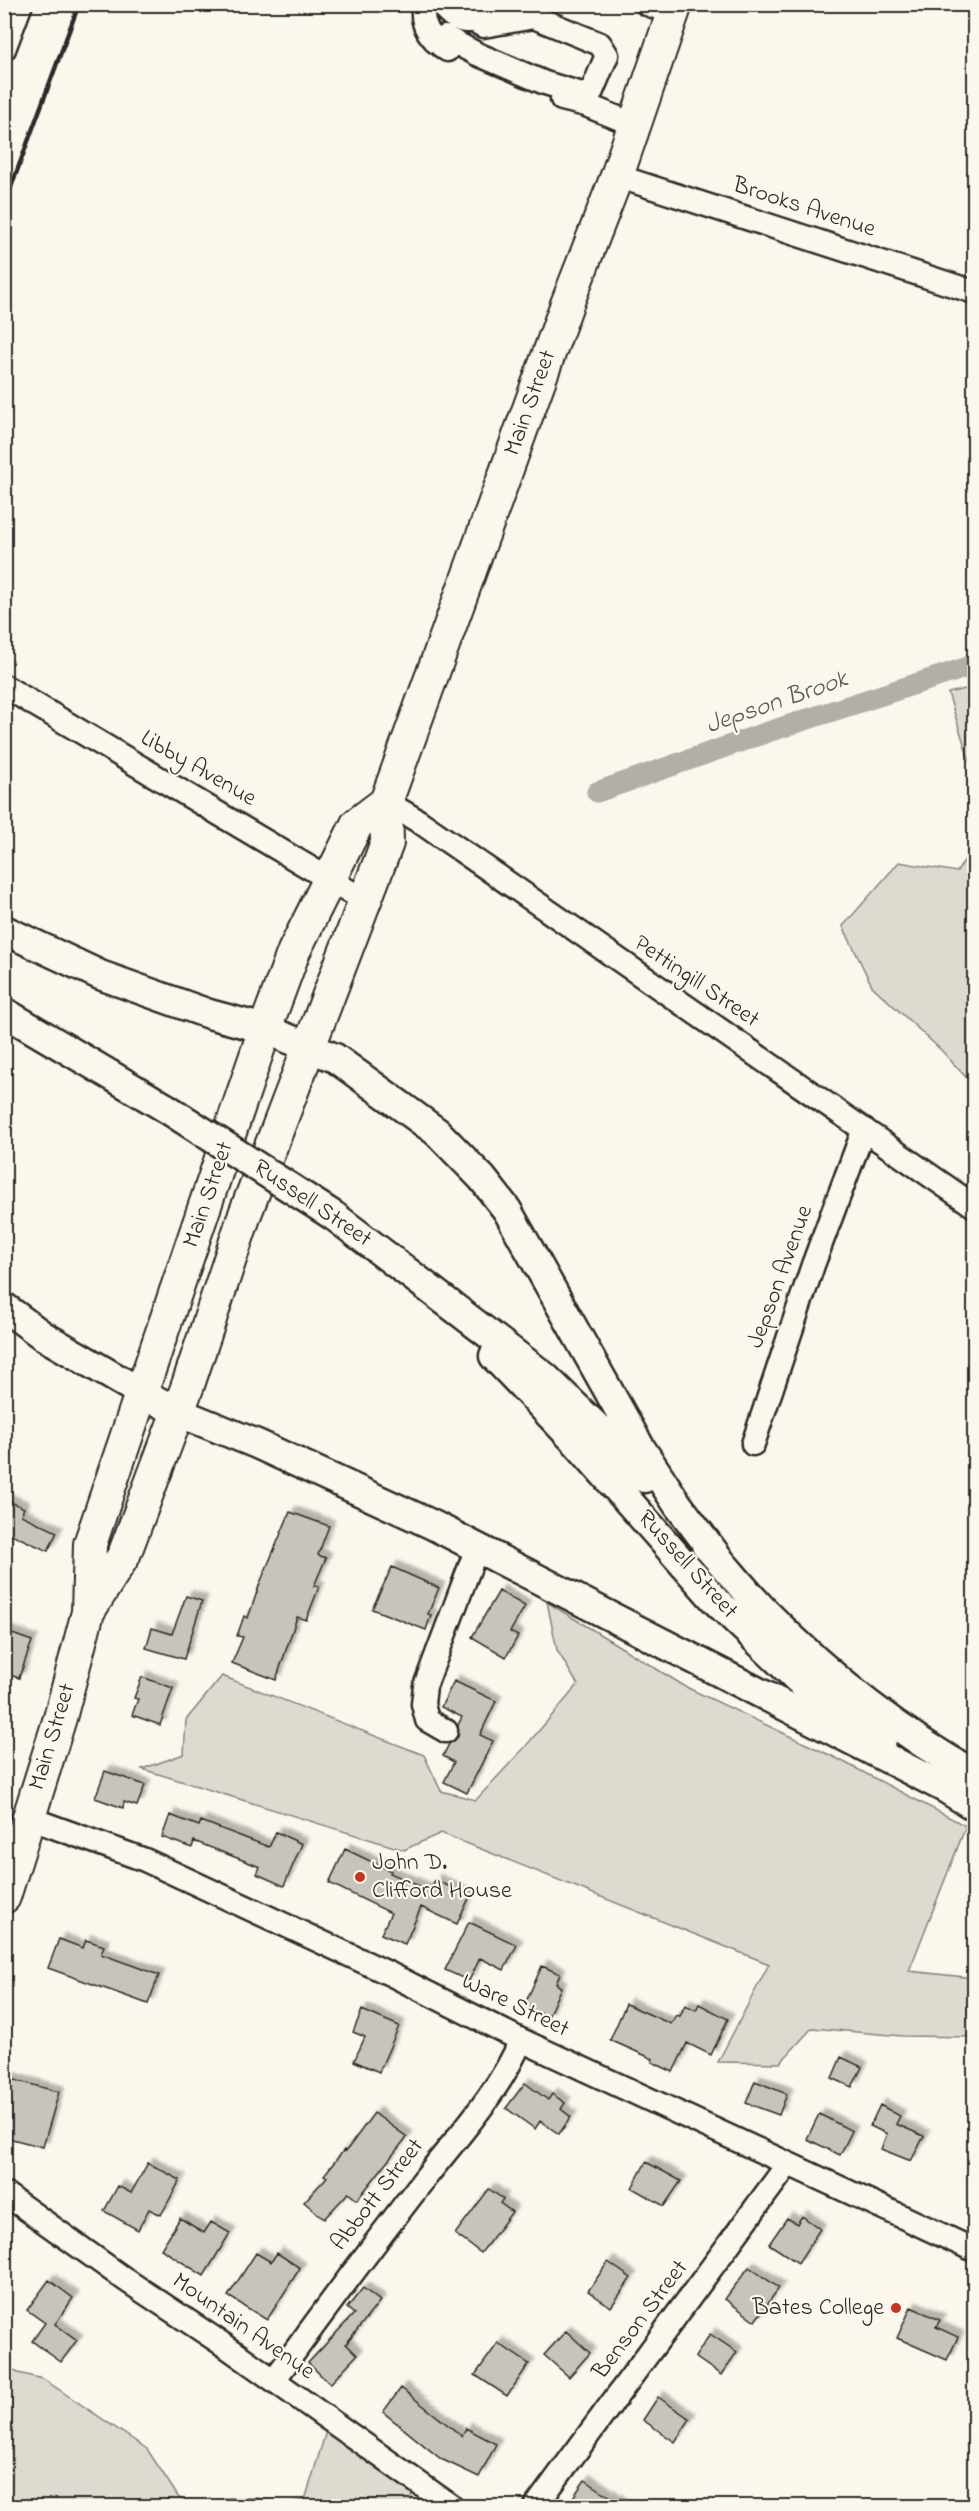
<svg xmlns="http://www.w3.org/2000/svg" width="979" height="2511" viewBox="0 0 979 2511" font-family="'Indie Flower',sans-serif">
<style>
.green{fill:#dddad0;stroke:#84827e;stroke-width:1.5}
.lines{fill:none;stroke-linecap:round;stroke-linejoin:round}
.canal{stroke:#b1afa7;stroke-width:21}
.building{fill:#c7c4bc;stroke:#2b2b2b;stroke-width:1.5;filter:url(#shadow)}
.minor-casing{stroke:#2b2b2b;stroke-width:27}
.major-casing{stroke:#2b2b2b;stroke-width:33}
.highway-casing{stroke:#2b2b2b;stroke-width:36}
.minor{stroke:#fbf7ec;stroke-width:22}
.major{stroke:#fbf7ec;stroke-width:28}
.highway{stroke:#fbf7ec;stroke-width:32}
.rail{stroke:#2b2b2b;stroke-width:4.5}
.major-bridge-casing{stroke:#2b2b2b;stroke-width:33;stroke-linecap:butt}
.major-bridge{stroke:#fbf7ec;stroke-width:28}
.poi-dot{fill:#c8321e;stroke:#fbf7ec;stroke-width:2}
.labels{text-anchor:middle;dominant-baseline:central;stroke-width:4.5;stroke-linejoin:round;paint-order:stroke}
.street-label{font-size:24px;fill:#2b2b2b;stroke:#fbf7ec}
.poi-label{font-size:24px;fill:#2b2b2b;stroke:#fbf7ec;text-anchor:start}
.water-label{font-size:26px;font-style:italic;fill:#5a5956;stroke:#fbf7ec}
</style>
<defs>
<filter id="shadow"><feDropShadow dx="5.5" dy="-5.5" stdDeviation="1.5" flood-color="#0004"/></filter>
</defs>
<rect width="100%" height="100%" fill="#fbf7ec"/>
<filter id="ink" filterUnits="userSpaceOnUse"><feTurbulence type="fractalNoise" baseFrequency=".0167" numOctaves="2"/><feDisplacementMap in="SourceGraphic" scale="12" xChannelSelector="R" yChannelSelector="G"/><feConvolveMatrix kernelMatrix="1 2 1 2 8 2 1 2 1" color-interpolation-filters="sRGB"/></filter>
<g filter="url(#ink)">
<path class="green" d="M974,687v102v-14l-26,-82z
M974,845v241l-33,-36 -69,-64 -29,-60 56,-64 58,10z
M547,1602l139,85 152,72 128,67 -57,145 65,7v59l-72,-1 -90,-8 -32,35 -62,-1 51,-98 -328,-131 -37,17 -262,-81 42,-15 2,-34 36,-44 202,79 17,36 35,9 49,-53 53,-62 -21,-35z
M5,2365l13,8 25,6 104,70 32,49 15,8h-189z
M327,2428l84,60 1,18h-204l17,-8h33l24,6 23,-4z"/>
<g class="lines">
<path class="canal" d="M597,792l171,-60 206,-67"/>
</g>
<path class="building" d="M4,1499l20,9 -3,7 36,17 -9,19 -37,-17 -7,14z
M290,1512l39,14 -11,29 8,3 -12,28 5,1 -13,33 -9,-3 -21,63 -44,-17 11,-26 -6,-1 7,-20 4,2 12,-35z
M392,1567l47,21 -11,26 3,1 -5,15 -54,-21z
M499,1591l26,15 -15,26 8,4 -12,21 -34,-20z
M186,1596l16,5 -18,58 -38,-11 6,-20 20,6z
M4,1631l28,10 -13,37 -15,-5z
M142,1677l31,11 -13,37 -28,-10 6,-16 -4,-1z
M454,1681l42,20 -16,34 13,6 -26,52 -23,-11 10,-20 -11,-6 6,-12 9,-7v-12l4,-8 -21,-10z
M105,1771l40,14 -8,21 -13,-4 -1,6 -28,-10z
M170,1815l29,11 2,-5 68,26 7,-15 26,12 -18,42 -27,-12 3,-7 -66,-26 -2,7 -30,-11z
M345,1849l46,22 -1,2 40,18 5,-11 35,16 -13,28 -36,-17 -16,37 -24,-10 10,-21 -62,-30z
M469,1922l48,23 -13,25 -24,-12 -11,23 -24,-11z
M59,1939l24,9 3,-8 18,6 -3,8 58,21 -11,29 -100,-36z
M542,1966l18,8 -4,10 5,3 -13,30 -24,-11z
M626,2004l45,20 5,-9 4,1 5,-11 11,5 3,-6 29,15 -17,36 -24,-12 -14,29 -21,-10 1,-3 -43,-19z
M362,2010l37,16 -20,46 -25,-11 11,-24 -12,-5z
M841,2057l21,10 -10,20 -20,-9z
M4,2077l55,15 -16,55 -39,-10z
M755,2081l32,13 -8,21 -33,-12z
M525,2083l23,17 4,-6 13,9 -4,6 10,8 -12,17 -19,-13 -5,8 -29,-21z
M880,2105l20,11 -4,8 28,12 -13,25 -30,-12 6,-15 -17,-8z
M374,2113l33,24 -50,63 -9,-7 -24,26 -20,-17 23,-25 -3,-2 20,-25 2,1z
M819,2114l33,17 -12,24 -33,-16z
M646,2162l35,19 -17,25 -32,-18z
M148,2163l32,17 -19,35 -12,-6 -11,21 -34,-19 14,-25 13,7z
M489,2189l14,10 -3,4 12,9 -31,41 -26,-19z
M802,2216l18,13 -22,34 -29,-19 18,-26 10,6z
M180,2218l24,15 7,-11 19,11 -26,43 -43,-27z
M256,2253l15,9 6,-9 23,15 -33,52 -39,-24z
M608,2262l23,16 -20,29 -23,-16z
M749,2267l30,21 -24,33 -30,-22z
M49,2280l24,18 -18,26 22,16 -16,22 -29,-21 13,-18 -18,-13z
M363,2288l17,13 -34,43 11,11 -27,29 -22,-21 46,-49 -7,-6z
M911,2307l29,13 -4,7 22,10 -11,23 -50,-22z
M566,2331l24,22 -21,24 -25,-22z
M710,2334l27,18 -16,23 -26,-18z
M498,2343l31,21 -22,32 -32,-21z
M401,2388l61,48 4,-8 30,16 -17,33 -38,-18 -58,-47z
M658,2397l32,22 -15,23 -32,-22z
M585,2480l39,26h-57z"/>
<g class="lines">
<g class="minor-casing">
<path id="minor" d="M424,4c-5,21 7,35 23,46
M440,4c18,20 23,19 48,14
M647,4l26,9
M436,42l9,-5 32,17 68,29 37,11 10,-3 15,-36 -7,-11 -66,-27 -51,9 -8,-5
M4,49l17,-45
M562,99l24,6 49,20
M617,176l357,116
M4,686l360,214
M386,802l34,20 554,384
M753,1444l60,-179 51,-136
M446,1731l-19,-11 -4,-16 2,-18 52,-138
M29,1818l116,42 245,114 131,66 453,210
M4,2193l122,87 101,67 224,159
M274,2380c49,-68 99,-135 151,-202 34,-43 75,-87 96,-138
M536,2506l252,-342"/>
</g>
<g class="major-casing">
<path id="major" d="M4,930l96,45 109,39 56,15 70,29 102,74 45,46 25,32 133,237 38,58 41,54
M4,1012l162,96
M334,1216l211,161 64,62 35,39
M4,1307l38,28 98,57 38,20 79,32 176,81 512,263 29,18
M494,1356l84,88 138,157 89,85 77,54
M706,1545c20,22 38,45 58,66 62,63 133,121 210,163"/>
</g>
<g class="highway-casing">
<path id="highway" d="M88,1612l36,-57 64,-170 57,-171 142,-371 -1,-41 181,-498 50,-128 59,-172
M4,1897l56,-179 28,-106 2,-68 175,-515 29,-78 63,-127 29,-22"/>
</g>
<use href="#minor" class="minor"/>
<use href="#major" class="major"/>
<use href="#highway" class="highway"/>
<path class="rail" d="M4,206l75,-202"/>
<g class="major-bridge-casing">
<path id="major-bridge" d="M166,1108l168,108"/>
</g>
<use href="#major-bridge" class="major-bridge"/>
</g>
</g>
<g class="poi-dot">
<circle cx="360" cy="1877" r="6"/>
<circle cx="896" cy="2308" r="6"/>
</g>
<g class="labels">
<g class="street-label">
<text transform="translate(804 208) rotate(18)">Brooks Avenue</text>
<text transform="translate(531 403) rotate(-70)">Main Street</text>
<text transform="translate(198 769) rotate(30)">Libby Avenue</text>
<text transform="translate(696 982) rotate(34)">Pettingill Street</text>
<text transform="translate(209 1195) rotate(-71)">Main Street</text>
<text transform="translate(312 1204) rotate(34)">Russell Street</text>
<text transform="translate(781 1277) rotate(-70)">Jepson Avenue</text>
<text transform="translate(687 1565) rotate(48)">Russell Street</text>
<text transform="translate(53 1737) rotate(-73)">Main Street</text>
<text transform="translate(515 2006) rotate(26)">Ware Street</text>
<text transform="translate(378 2195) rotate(-52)">Abbott Street</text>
<text transform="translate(641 2320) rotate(-53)">Benson Street</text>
<text transform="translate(243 2327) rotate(35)">Mountain Avenue</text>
</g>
<g class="poi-label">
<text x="372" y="1863">John D.<tspan x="372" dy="28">Clifford House</tspan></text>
<text x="884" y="2308" text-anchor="end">Bates College</text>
</g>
<g class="water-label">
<text transform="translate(777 703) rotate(-19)">Jepson Brook</text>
</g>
</g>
<rect width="979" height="2511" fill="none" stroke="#fbf7ec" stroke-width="24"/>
<rect x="12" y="12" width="955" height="2487" fill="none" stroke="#2b2b2b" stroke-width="2" filter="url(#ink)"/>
</svg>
